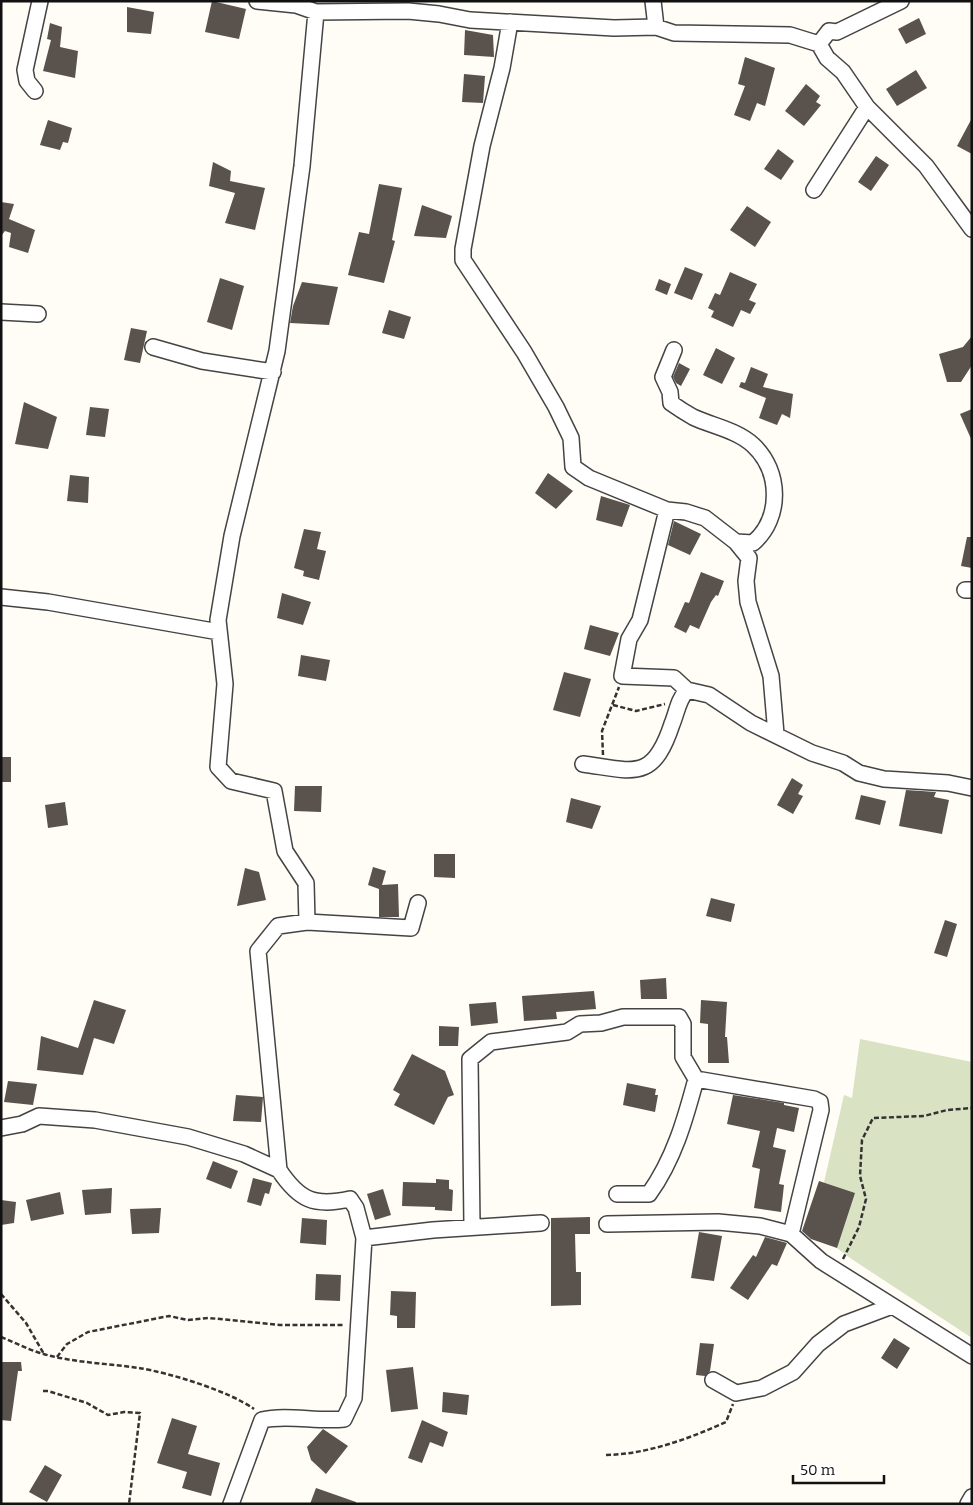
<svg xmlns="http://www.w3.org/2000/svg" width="973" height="1505" viewBox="0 0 973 1505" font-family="Bitter,serif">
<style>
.cemetery{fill:#d9e3c4}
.building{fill:#5a524d}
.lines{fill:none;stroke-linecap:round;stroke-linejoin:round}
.minor-casing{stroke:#444;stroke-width:18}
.path{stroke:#333;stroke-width:2.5;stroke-dasharray:5 2.5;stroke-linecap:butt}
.minor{stroke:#fff;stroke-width:15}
</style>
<rect width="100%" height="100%" fill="#fffdf5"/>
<path class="cemetery" d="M860,1039l112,23v276l-122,-80 -37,-28 31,-135 8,3z"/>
<path class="building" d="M212,1l34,8 -7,30 -34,-7z
M127,7l27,5 -3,22 -24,-2z
M919,18l7,16 -20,10 -8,-15z
M50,23l12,4 -2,20 18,4 -3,27 -32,-7 8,-31 -4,-1z
M465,30l28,5 1,22 -30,-2z
M745,57l30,11 -10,38 -8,-3 -7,18 -16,-6 11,-29 -7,-2z
M916,70l11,18 -30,18 -11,-17z
M464,74l21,2 -2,27 -21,-1z
M806,84l14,12 -4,6 5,3 -17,21 -19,-15z
M972,118v36l-15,-8z
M48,120l24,8 -4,15 -5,-1 -3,8 -20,-5z
M778,149l16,12 -13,19 -17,-11z
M876,156l13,9 -18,26 -13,-9z
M213,162l18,9 -1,10 35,7 -10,42 -30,-7 10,-30 -26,-7z
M379,184l23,4 -10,52 3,1 -11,42 -36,-8 11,-43 10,2z
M1,202l13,2 -5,15 26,11 -7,23 -19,-6 2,-14 -6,-2 -4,5z
M422,205l30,11 -6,22 -32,-2z
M747,206l24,16 -16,25 -25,-17z
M685,267l18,7 -11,26 -18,-7z
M730,272l27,12 -8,16 7,3 -6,11 -9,-4 -8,17 -22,-10 3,-6 -6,-3 7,-15 5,2z
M220,278l24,8 -12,44 -25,-8z
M659,279l12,5 -4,11 -12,-5z
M302,282l36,5 -9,38 -39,-2 3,-17z
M389,310l22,7 -7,22 -22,-6z
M131,328l16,3 -7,32 -16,-3z
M972,336v29l-11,17h-14l-8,-28 24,-7z
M716,348l19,10 -13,26 -19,-9z
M679,363l11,6 -9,17 -5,-3 -3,-6z
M751,367l17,7 -5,13 30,7 -3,24 -8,-4 -5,11 -18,-7 7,-20 -27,-11 2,-5 4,1z
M24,402l33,15 -9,32 -33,-5z
M90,407l19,2 -4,28 -19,-2z
M972,409v32l-12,-27z
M548,473l25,18 -17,18 -21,-16z
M70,475l19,2 -1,26 -21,-2z
M601,496l29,9 -8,22 -26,-7z
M674,521l27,13 -11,21 -22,-10z
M304,529l17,3 -4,17 9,2 -7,29 -16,-4 1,-5 -10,-3z
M967,537h5v31l-11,-2z
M701,572l23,9 -6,15 -2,-1 -5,7 -12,27 -9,-4 -4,8 -12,-6 11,-25 4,1z
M282,593l29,9 -8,23 -26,-7z
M590,625l29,8 -9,23 -26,-7z
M301,655l29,5 -4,21 -28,-5z
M564,672l27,7 -11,38 -27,-7z
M1,757h10v25h-10z
M792,778l11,7 -5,9 5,2 -10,18 -16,-9z
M295,786h27l-1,26 -27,-1z
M906,790l30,2 -2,5 15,3 -7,34 -43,-8z
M861,795l25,6 -6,24 -25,-6z
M571,798l30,8 -9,23 -26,-7z
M65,802l3,23 -20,3 -3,-23z
M434,854h21v24l-21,-1z
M373,867l13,4 -4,14 16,-1 1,33h-20v-28l-11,-4z
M245,868l14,4 7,28 -29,6z
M711,898l24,6 -4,18 -25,-6z
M945,920l12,4 -10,33 -13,-4z
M666,978l1,21h-26l-1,-19z
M594,991l2,18 -40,3 1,7 -33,2 -2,-25z
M94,1000l32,10 -12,34 -20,-6 -11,37 -46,-5 4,-34 37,12z
M701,1000l26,2 -2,35h2l2,26h-21v-39l-8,-1z
M496,1002l2,21 -27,3 -2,-22z
M439,1026l20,1 -1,19h-19z
M412,1054l33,17 9,24 -6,2 -14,28 -40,-20 6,-11 -7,-4z
M8,1081l29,3 -4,21 -29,-3z
M627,1083l29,6 -1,6h3l-3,17 -32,-7z
M236,1095l27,2 -2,25 -28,-1z
M733,1095l51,8v2l15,3 -5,24 -17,-4 -4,19 13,3 -7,34 5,1 -3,27 -27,-4 6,-39 -8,-2 8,-36 -33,-7z
M213,1161l25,10 -7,18 -25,-10z
M253,1178l19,5 -3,11 -4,-1 -4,13 -14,-4z
M436,1179l13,1v9l4,1 -1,21 -17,-1v-3l-33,-1 1,-24 33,1z
M819,1181l36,12 -18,55 -26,-9 -9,-8z
M112,1188l-1,25 -26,2 -3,-25z
M383,1189l8,26 -16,5 -8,-26z
M60,1192l4,22 -33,7 -5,-21z
M1,1200l15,2 -2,21 -13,2z
M161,1208l-2,25 -27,1 -2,-25z
M590,1217v17h-15l1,38h5v33l-30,1v-88z
M302,1218l25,2 -1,25 -26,-2z
M699,1232l23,4 -8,45 -23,-3z
M765,1237l22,6 -10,23 -5,-2 -24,36 -18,-12 23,-33 3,2z
M316,1274l25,1 -1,26 -25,-1z
M391,1291l25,1 -1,36h-18v-12l-7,-1z
M894,1338l16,10 -13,21 -16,-11z
M700,1343l14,1 -4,27 -5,5 -9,-1z
M1,1362h20l1,9h-4l-7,50 -10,-1z
M413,1367l5,42 -27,3 -5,-42z
M443,1392l26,3 -2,20 -25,-3z
M172,1418l25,8 -9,28 32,9 -9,33 -29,-8 5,-16 -30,-9z
M422,1420l26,12 -5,15 -13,-5 -8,21 -14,-5z
M323,1429l25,17 -22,28 -15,-14 -4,-13z
M45,1465l17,10 -15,27 -18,-10z
M316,1488l40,14v2h-46z"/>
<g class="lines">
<g class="minor-casing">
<path id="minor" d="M257,1l39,4 20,7 92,-1 31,3 31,6 144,8 42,-1 18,6 116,2 29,9 10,-13 8,1 64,-31
M653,1l3,26
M510,22l-8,46 -20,78 -19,103v11l61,92 32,55 15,31 2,29 16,11 78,32 19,2 19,6 31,24 13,16 -3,23 2,21 23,74 5,58
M819,44l8,14 16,14 24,35 59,59 46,63
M35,91l-8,-10 -2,-11 15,-69
M814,190l53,-83
M1,312l37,2
M153,347l49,14 71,11
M674,350l-11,27 7,15 1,11c7,5 15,10 22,14 19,9 44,13 60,28 28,26 29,73 0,98l-17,-1
M667,510l-27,110 -11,19 -7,37 52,2 13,12
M965,590h7
M1,597l47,5 171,30
M583,764c51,7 70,18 89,-40 5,-12 6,-24 15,-34l22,5 42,28 61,30 31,10 16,10 25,6 64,4 24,5
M307,922l104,6 7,-25
M1,1128l21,-4 17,-8 56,4 93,17 56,17 35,16
M617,1194h32c25,-35 36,-74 47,-115
M607,1224l111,-2 42,4 31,8 30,27 151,95
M472,1226l-2,-167 21,-17 76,-10 13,-8 21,-1 22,-6h56l4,7v33l13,22 118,20 6,3 1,8 -30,124
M364,1238l69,-8 108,-7
M713,1380l23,13 26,-5 31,-16 25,-28 26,-20 48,-18
M231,1504l31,-84c24,-6 56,2 82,-1l10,-21 10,-160 -8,-30 -6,-9c-36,8 -51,1 -71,-29l-21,-219 20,-25 29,-4 -1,-39 -21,-32 -11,-60 -43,-10 -13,-14 7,-83 -7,-64 14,-84 45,-185 25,-185 14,-154
M968,1504l4,-7"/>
</g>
<path class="path" d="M613,705l23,6 29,-7
M603,755l-1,-24 17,-44
M843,1259l16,-32 7,-28 -6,-23 2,-36 11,-22 51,-2 23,-6 25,-2
M1,1294l25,29 18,31
M1,1337c13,5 26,12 39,16 33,10 66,10 99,15 31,5 90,23 115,41
M57,1357l10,-13 21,-12 81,-16 19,4 21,-2 71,7h65
M43,1391h5l39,12 21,12 16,-3 16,1 -11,91
M606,1455c42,-1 82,-16 120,-33l7,-18"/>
<use href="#minor" class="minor"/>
</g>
<rect width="973" height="1505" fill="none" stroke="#111111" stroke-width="5"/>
<path d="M793 1475v8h91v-8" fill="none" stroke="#111111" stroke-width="2.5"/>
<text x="800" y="1475" font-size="15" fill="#111111" stroke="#ffffff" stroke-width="4" paint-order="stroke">50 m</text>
</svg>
